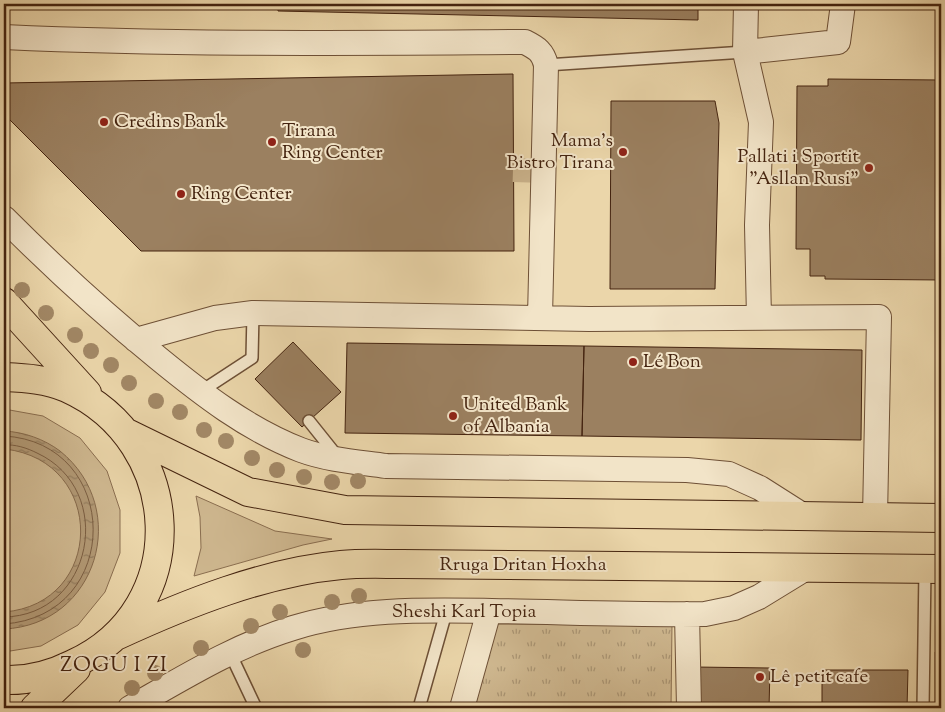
<svg xmlns="http://www.w3.org/2000/svg" width="945" height="712" viewBox="0 0 945 712" font-family="'Sorts Mill Goudy',serif">
<style>
.green{fill:#cfb890;stroke:#8a6e50}
.park{fill:url(#park-tufts);stroke:#8a6e50}
.water{fill:url(#water-ripples);stroke:#866a4c}
.lines{fill:none;stroke-linecap:round;stroke-linejoin:round}
.shore{stroke:#7b5e42;stroke-width:1}
.building{fill:#9b8060;stroke:#44230f}
.street-tunnel{stroke:#cab28b;stroke-width:24;stroke-dasharray:24 12;stroke-linecap:butt}
.lane-casing{stroke:#6e5036;stroke-width:14}
.street-casing{stroke:#6e5036;stroke-width:26}
.primary-casing{stroke:#44230f;stroke-width:30}
.lane{stroke:#f2e4c8;stroke-width:11}
.street{stroke:#f2e4c8;stroke-width:24}
.primary{stroke:#ebd6aa;stroke-width:28}
.tree{fill:#a28866}
.poi-dot{fill:#8f2418;stroke:#f2e4c8;stroke-width:2}
.labels{text-anchor:middle;dominant-baseline:central;stroke-width:4;stroke-linejoin:round;paint-order:stroke}
.poi-label{font-size:19px;fill:#44230f;stroke:#f2e4c8;text-anchor:start}
.street-label{font-size:19px;fill:#44230f;stroke:#f2e4c8}
.quarter-label{font-size:21px;letter-spacing:1px;fill:#44230f;stroke:#f2e4c8}
</style>
<defs>
<pattern id="park-tufts" width="24" height="20" patternUnits="userSpaceOnUse" patternTransform="scale(1.25)"><rect width="24" height="20" fill="#cfb890"/><path d="M3 7l-1-3M5 7V3M7 7l1-3M15 17l-1-3M17 17v-4M19 17l1-3" fill="none" stroke="#aa9574"/></pattern>
<pattern id="water-ripples" width="26" height="14" patternUnits="userSpaceOnUse" patternTransform="scale(1.25)"><rect width="26" height="14" fill="#b29975"/><path d="M2 4q2-2 4 0t4 0M15 11q2-2 4 0t4 0" fill="none" stroke="#927c5e"/></pattern>
</defs>
<rect width="100%" height="100%" fill="#ebd6aa"/>
<filter id="stains"><feTurbulence type="fractalNoise" baseFrequency=".004" numOctaves="4"/><feColorMatrix values="0 0 0 0 .2 0 0 0 0 .09 0 0 0 0 .02 0 0 0 .5 -.17"/></filter>
<radialGradient id="worn" r=".72"><stop offset=".6" stop-color="#630" stop-opacity="0"/><stop offset="1" stop-color="#630" stop-opacity=".3"/></radialGradient>
<path class="green" d="M4,409l39,7 37,22 27,33 13,39v43l-15,39 -27,33 -37,21 -37,6z
M196,496l79,35 57,8 -29,6 -109,31 7,-28 -1,-31z"/>
<path class="park" d="M496,624h176l-1,84h-201z
M935,652h6v56h-6z"/>
<path class="water" d="M4,431c20,1 40,8 56,20 72,58 37,174 -56,178v-17c101,-8 103,-151 1,-163l-1,12z"/>
<g class="lines">
<path class="shore" d="M4,436c118,6 120,180 0,188
M4,445c11,-1 23,3 33,8 80,37 56,163 -33,164"/>
</g>
<path class="building" d="M85,4h148v5l-148,-3z
M278,4h420v16l-420,-9z
M513,74l1,177h-373l-137,-137v-31z
M828,79l113,1v200l-116,-1v-3h-15v-27h-14l1,-163h31z
M611,101h104l4,22 -4,166h-105z
M293,342l48,50 -39,35 -47,-48z
M347,343l237,3 -2,90 -237,-3z
M584,346l278,4 -1,90 -279,-4z
M694,667l76,1 -1,40h-76z
M822,670h86l-1,38h-85z"/>
<g class="lines">
<path class="street-tunnel" d="M513,170l31,1"/>
<g class="lane-casing">
<path id="lane" d="M546,65l199,-13
M200,392l52,-34 1,-45
M309,421l28,35
M230,653l26,55
M419,708l28,-99
M923,708l2,-139"/>
</g>
<g class="street-casing">
<path id="street" d="M746,4l-1,48 16,70 -4,103 2,93
M4,37c173,8 348,6 521,5 12,6 18,10 21,23l-6,252
M745,52l93,-10 5,-38
M4,218c49,49 100,96 154,140 44,36 89,71 143,92 27,10 57,12 85,16l301,4 42,4 31,14 44,28
M136,340l79,-22 38,-5 336,6 290,-2 -4,200
M687,614l2,94
M130,708c53,-30 104,-62 163,-80 64,-20 133,-18 199,-17 71,1 142,4 213,3l29,-6 25,-11 49,-30
M462,708l27,-97"/>
</g>
<g class="primary-casing">
<path id="primary" d="M4,302l83,91
M4,377c21,1 43,2 63,11 118,53 127,221 6,276 -22,11 -45,17 -69,16
M127,433l121,59 97,18 596,8
M116,636c69,-32 149,-64 225,-71 20,-2 41,-1 61,-1l539,5
M35,708l41,-39"/>
</g>
<use href="#lane" class="lane"/>
<use href="#street" class="street"/>
<use href="#primary" class="primary"/>
</g>
<g class="tree">
<circle cx="22" cy="290" r="8"/>
<circle cx="46" cy="313" r="8"/>
<circle cx="75" cy="335" r="8"/>
<circle cx="91" cy="351" r="8"/>
<circle cx="111" cy="365" r="8"/>
<circle cx="129" cy="383" r="8"/>
<circle cx="156" cy="401" r="8"/>
<circle cx="180" cy="412" r="8"/>
<circle cx="204" cy="430" r="8"/>
<circle cx="226" cy="441" r="8"/>
<circle cx="252" cy="458" r="8"/>
<circle cx="277" cy="470" r="8"/>
<circle cx="304" cy="477" r="8"/>
<circle cx="358" cy="481" r="8"/>
<circle cx="332" cy="482" r="8"/>
<circle cx="359" cy="596" r="8"/>
<circle cx="332" cy="602" r="8"/>
<circle cx="280" cy="612" r="8"/>
<circle cx="251" cy="626" r="8"/>
<circle cx="201" cy="648" r="8"/>
<circle cx="303" cy="650" r="8"/>
<circle cx="155" cy="673" r="8"/>
<circle cx="132" cy="688" r="8"/>
</g>
<g class="poi-dot">
<circle cx="104" cy="122" r="5"/>
<circle cx="272" cy="142" r="5"/>
<circle cx="623" cy="152" r="5"/>
<circle cx="869" cy="168" r="5"/>
<circle cx="181" cy="194" r="5"/>
<circle cx="633" cy="362" r="5"/>
<circle cx="453" cy="416" r="5"/>
<circle cx="760" cy="677" r="5"/>
</g>
<g class="labels">
<g class="poi-label">
<text x="114" y="122">Credins Bank</text>
<text x="282" y="131">Tirana<tspan x="282" dy="22">Ring Center</tspan></text>
<text x="613" y="141" text-anchor="end">Mama's<tspan x="613" dy="22">Bistro Tirana</tspan></text>
<text x="859" y="157" text-anchor="end">Pallati i Sportit<tspan x="859" dy="22">"Asllan Rusi"</tspan></text>
<text x="191" y="194">Ring Center</text>
<text x="643" y="362">Lé Bon</text>
<text x="463" y="405">United Bank<tspan x="463" dy="22">of Albania</tspan></text>
<text x="770" y="677">Lê petit cafe</text>
</g>
<g class="street-label">
<text x="523" y="565">Rruga Dritan Hoxha</text>
<text x="464" y="612">Sheshi Karl Topia</text>
</g>
<g class="quarter-label">
<text x="114" y="666">ZOGU I ZI</text>
</g>
</g>
<rect width="945" height="712" fill="none" stroke="#ebd6aa" stroke-width="20"/>
<rect x="5" y="5" width="935" height="702" fill="none" stroke="#44230f" stroke-width="2.5"/>
<rect x="10" y="10" width="925" height="692" fill="none" stroke="#44230f"/>
<rect width="100%" height="100%" filter="url(#stains)"/>
<rect width="100%" height="100%" fill="url(#worn)"/>
</svg>
